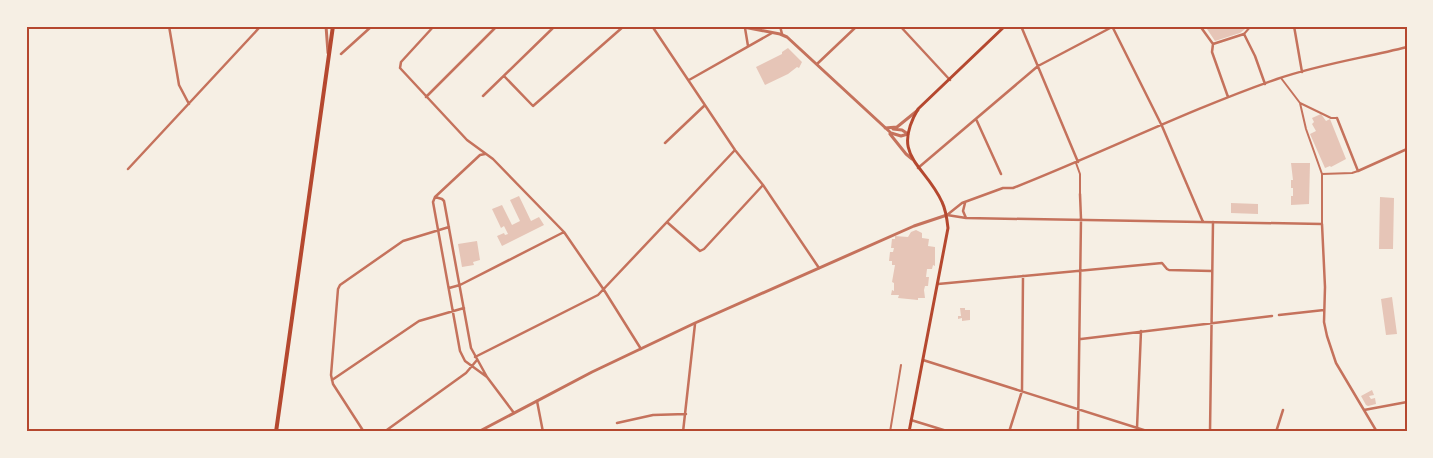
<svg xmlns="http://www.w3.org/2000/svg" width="1433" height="458" viewBox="0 0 1433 458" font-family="Overpass,sans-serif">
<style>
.building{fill:#e6c5b7}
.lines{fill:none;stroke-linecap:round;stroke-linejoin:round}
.pedestrian{stroke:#c5725c;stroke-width:2}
.minor{stroke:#c5725c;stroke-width:2.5}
.tertiary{stroke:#c5725c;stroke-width:3}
.secondary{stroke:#b5482f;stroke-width:3}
.primary{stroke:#b5482f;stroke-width:4}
.neatline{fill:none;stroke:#b5482f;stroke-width:2}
</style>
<rect width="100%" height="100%" fill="#f6efe4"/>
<path class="building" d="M1205,26h12l2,2 4,-2h12l1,2 13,-2 -9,7 -25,8z
M788,48l14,14 -3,6 -2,-1 -9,7 -23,11 -9,-18 26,-13v-2z
M1321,114l5,7 4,-2 16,40 -15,8 -1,-1 -5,2 -15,-34 6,-3 -4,-7 2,-2 -2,-4z
M1291,163h19l-1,41 -18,1v-9h2v-8h-2v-8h2z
M519,196l12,25 8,-4 5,8 -42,21 -5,-10 7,-3 1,2 3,-1 -4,-8 -3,2 -9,-19 10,-4 10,20 8,-4 -10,-21z
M1380,197l14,1 -1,51h-14z
M1231,203l27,1v10l-27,-1z
M916,230l6,3v5l7,1 -1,7 7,1v19l-2,-1 -1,4h-5l-1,8h3l-1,9h-3l-1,4 1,8h-7v2l-20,-2 1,-3h-8l1,-5 2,1v-8l-2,-1 3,-17h-3v-4h-3l1,-9h3l1,-4h-3l1,-9h3v-3l13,1 3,-5z
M477,241l3,19 -7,2 1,3 -12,2 -4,-23z
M1392,297l5,37 -11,1 -5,-36z
M960,308h5v2h5v10l-8,1v-3l-4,1v-3h3z
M1372,390l2,5 -5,1 2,3 4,-1 1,6 -8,2 -2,-1 -5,-9z"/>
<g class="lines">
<path class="pedestrian" d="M1244,34l7,-8
M1281,78l19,25 6,26 16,45
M1300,103l31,15h6
M1076,163l4,11v20
M1322,224v-50l30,-1 6,-2
M890,432l11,-67"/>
<path class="minor" d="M169,26l10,59 10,19
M434,26l-33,36 -1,6 67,72 26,19 71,73 40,58 37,59
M652,26l83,124 28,35 56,83
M780,26l2,8
M900,26l50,54
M1021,26l57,136
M1112,26l50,100 41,96
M1200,26l13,18
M1294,26l8,46
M745,28l3,18
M1213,44l31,-10 11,22 10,28
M1213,44l-1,8 16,45
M341,54l31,-28
M817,64l40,-38
M504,76l29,30 91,-80
M689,80l83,-47
M483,96l72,-70
M426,97l71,-71
M1337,118l21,53 49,-22
M976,119l25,55
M665,143l40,-38
M918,168l120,-102 76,-40
M128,169l131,-141
M1080,194l1,25
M435,197l45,-42 5,-1
M965,203l-2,8 3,7
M947,215l19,3 356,6 3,63 -1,35 3,14 9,27 41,69
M947,215l15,-12 41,-15h10c89,-35 175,-78 264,-109 43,-15 87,-21 130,-32
M668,223l32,28 4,-2 59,-64
M938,284l224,-21 5,6 2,1 43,1
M449,288l11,-3 104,-53
M1279,315l45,-5
M1081,339l191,-23
M475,357l123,-62 137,-145
M923,360l227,72
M487,377l-22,-16 -5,-10 -27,-149 2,-5 7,2 2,2 27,147 16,29 27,36
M332,380l87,-59 45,-13
M537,401l6,31
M1364,410l43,-8
M911,420l39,12
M617,423l36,-8 33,-1
M1137,428l4,-97
M364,432l-31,-48 -2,-9 7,-86 2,-4 63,-44 46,-14
M384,432l82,-59 11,-13
M683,432l12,-108
M1009,432l13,-41 1,-115
M1078,432l3,-213
M1210,432l3,-210
M1276,432l7,-22"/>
<path class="tertiary" d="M326,26l2,27
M738,26l42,8 7,3 104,96 10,3 7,-2
M885,128l12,-1 21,-17
M893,129l9,1 6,4
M890,134l16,20 6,5
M478,432l114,-60 103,-49 219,-97 33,-11"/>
<path class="secondary" d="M909,432l39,-204c-1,-9 -2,-18 -6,-26 -17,-38 -52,-45 -24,-93l87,-83"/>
<path class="primary" d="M276,432l57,-406"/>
</g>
<rect width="1433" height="458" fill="none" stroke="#f6efe4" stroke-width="55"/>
<rect x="28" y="28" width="1378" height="402" class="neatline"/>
</svg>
